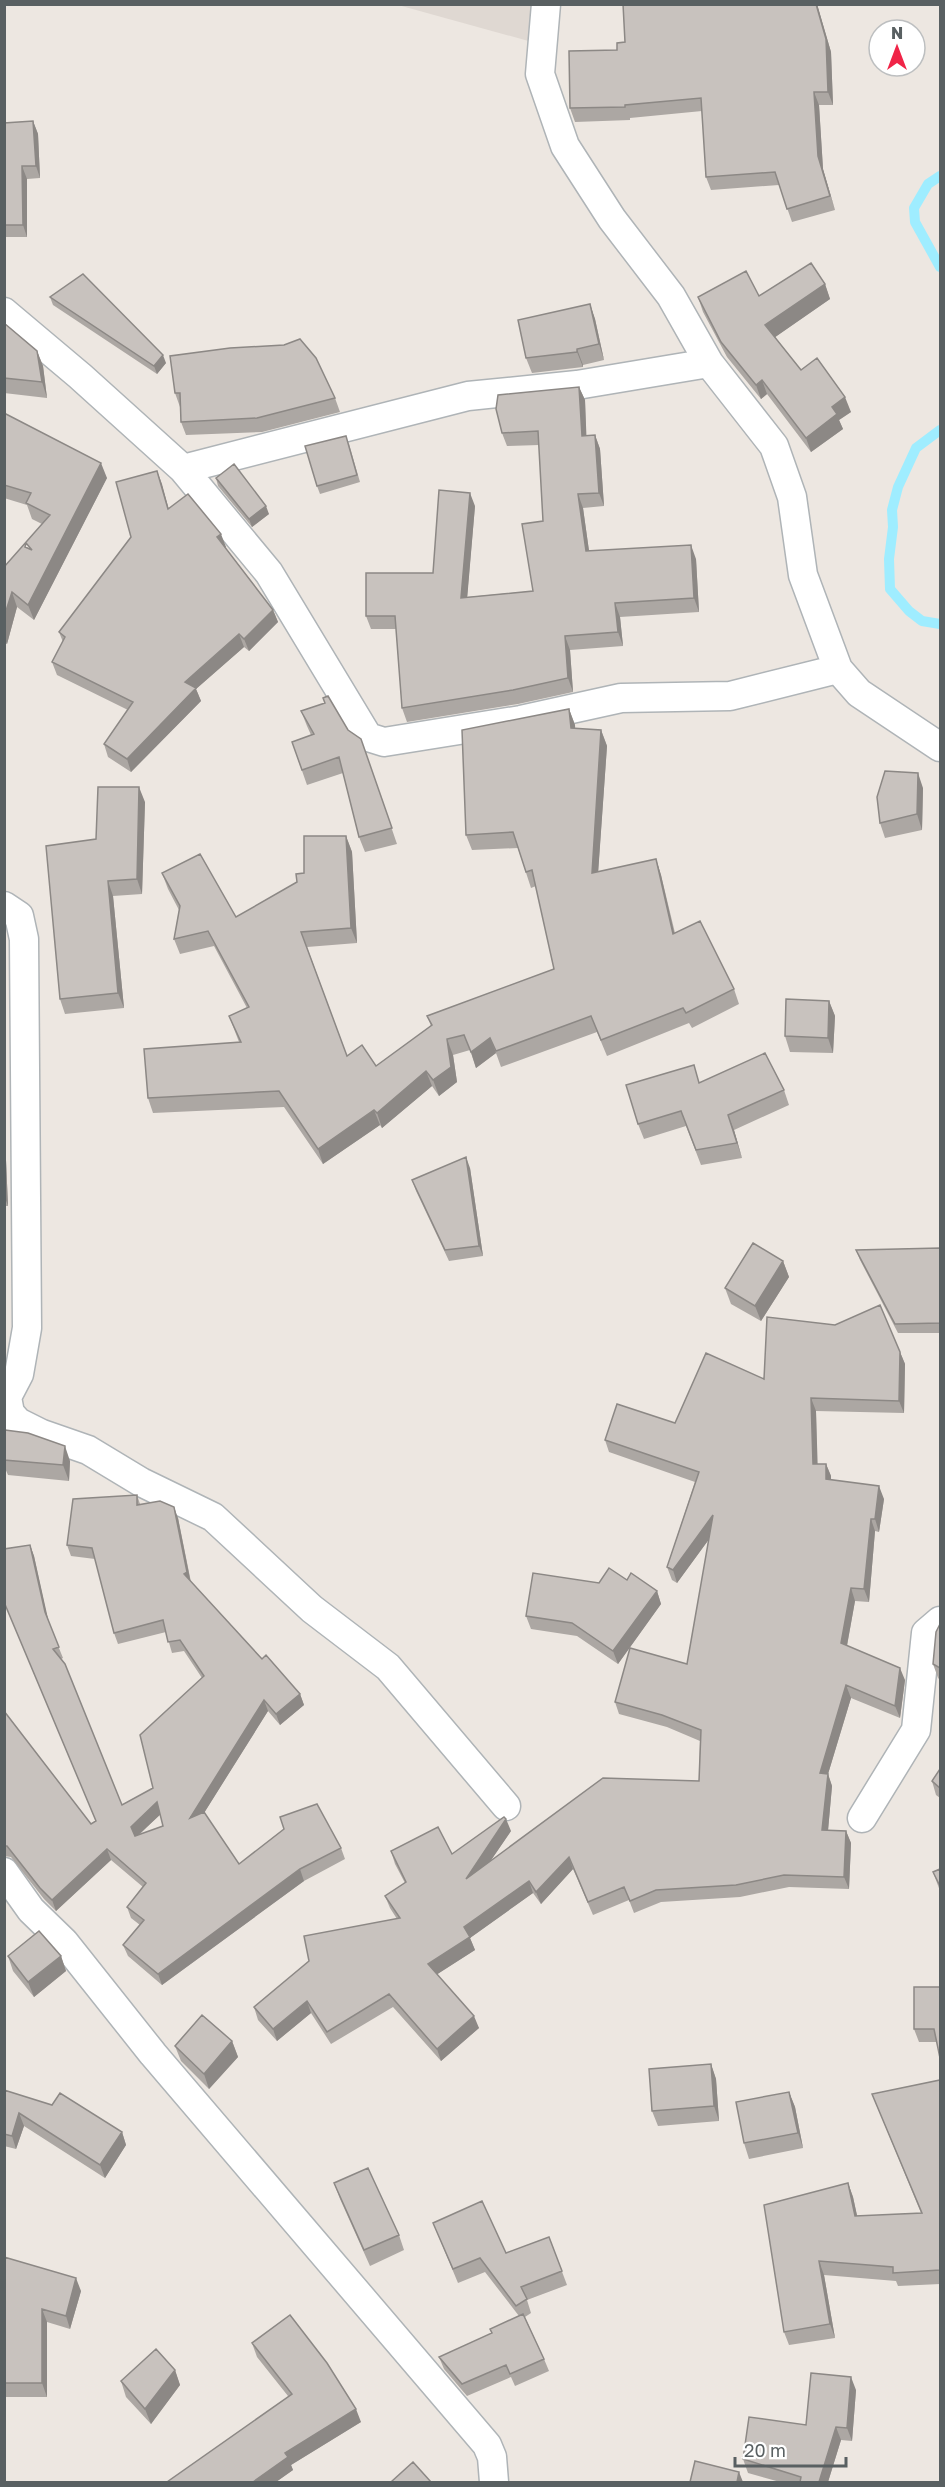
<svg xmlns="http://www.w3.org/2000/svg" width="945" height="2487" viewBox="0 0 945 2487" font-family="'Golos Text',sans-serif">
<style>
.education{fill:#dfd8d2}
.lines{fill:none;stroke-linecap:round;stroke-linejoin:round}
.stream{stroke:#9fedff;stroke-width:10}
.street-casing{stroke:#afb4b7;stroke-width:31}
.street{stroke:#fff;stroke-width:28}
.wall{fill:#aca7a3;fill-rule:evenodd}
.shaded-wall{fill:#8c8885}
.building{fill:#c8c2be;stroke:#8c8885;stroke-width:1.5;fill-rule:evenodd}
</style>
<rect width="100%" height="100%" fill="#ede7e1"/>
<path class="education" d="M398,5h139l-5,37z"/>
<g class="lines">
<path class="stream" d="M940,176l-12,8 -14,24 1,14 25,45
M940,430l-24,18 -18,39 -6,23 1,17 -4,32 1,30 19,22 13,10 18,3"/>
<g class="street-casing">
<path id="street" d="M546,4l-6,70 25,72 47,73 59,77 38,67 65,83 18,51 11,78 35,94 21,24 81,54
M4,312l76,64 103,93 86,104 99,164 16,5 137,-22 100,-22 109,-2 108,-27
M183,469l285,-73 109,-11 132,-22
M4,906l15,10 5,23 3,389 -8,46 -12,23 3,16 8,9 24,12 46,16 53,32 72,35 99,92 76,58 118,139
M862,1818l54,-88 10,-97 14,-12
M4,1872l27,38 33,32 89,112 334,391 5,12 2,25"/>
</g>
<use href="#street" class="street"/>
</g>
<path class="wall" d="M623,4h194l14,48 2,53h-14l4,64 12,41 -43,12 -13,-37 -68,5 -5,-13 -4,-66 -72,7v2l-55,2 -5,-14 47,-58 8,-8z
M33,121l5,13 2,44 -13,1v58h-23v-114z
M825,284l5,15 -55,38 26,33 50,42 -12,8 4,9 -32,23 -44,-58 -6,5 -34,-42 -24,-45 -5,-15 61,-1z
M50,297l116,66 -9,11 -104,-69z
M590,304l5,15 9,41 -21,5v2l-51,6 -6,-15z
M4,323l33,28 6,15 4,32 -43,-5z
M170,356l165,42 5,14 -78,20 -76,3 -5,-13 -1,-15 -5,-14z
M579,387l6,13 1,35h9l5,14 4,57 -21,2 6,43 107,8 3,53 -79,5 3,29 -53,4 3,42 -55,12 -111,18 -5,-14 -6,-79h-25l-5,-13 67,-43 42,-67 -8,91 66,-6 10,-70 -4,-76 -32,1 -5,-13z
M4,413l103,65 -73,142 -17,-13 -10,37 -3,-1v-76l38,-43 -10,-5 -5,-14 -23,-7zM26,543l6,7 -7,-3z
M349,444l11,38 -40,12 -3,-8z
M157,471l11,37 58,39h-1l48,63 5,12 -29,29 -5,-4 -48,42 5,12 -70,71 -23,-15 -4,-13 24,-34 -71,-35 -5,-13 11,-20 -4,-10 72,-95z
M216,478l53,36 -17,13 -34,-41z
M569,709l6,16v4l26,1 6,16 -9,126 58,-13 5,16 14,58 59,56 5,15 -47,24 -3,-5 -82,33 -10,-24 -96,35 -5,-14 -20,15 -6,-18 -17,5 4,27 -18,14 -7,-10 -50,42 -2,-3 -57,39 -39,-57 -131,6 -5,-15 91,-56 -10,-26 18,-8 -33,-62 -34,8 -6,-15 5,-29 -11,-21 -6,-16 74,44 61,-35 7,-9 42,-37 6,16 5,91 -50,4 40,109 29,10 55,-40 -4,-10 127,-47 -18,-83 -5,2 -13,-40 -46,2 -6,-15z
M301,711l47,19 13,9 36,105 -32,8 -6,-15 -16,-64 -36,12 -15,-43 19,-7 -4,-9z
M923,788l-1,42 -37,8 -5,-15z
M145,802l-3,92 -29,2 11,112 -59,6 -5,-15 36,-160z
M829,1001l6,15 -2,37 -43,-1 -5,-16z
M700,1082l84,8 5,15 -55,25 8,28 -41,7 -15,-39 -42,13 -6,-15z
M4,1114l4,92h-4z
M470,1168l13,88 -34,5 -33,-70 -4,-11z
M940,1248v85h-42l-38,-73 -4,-10z
M783,1261l6,16 -28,44 -30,-17 -6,-16z
M900,1352l5,12 -1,49 -88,-2 1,53h9l5,12v4l53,19 -5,33 -4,-1 -6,71 -14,-1 -8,45 58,34 -5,38 -49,-20 -23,76 4,12 -4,44 18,1 5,12 -2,46 -60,-2 -49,10 -79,5 -27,11 -5,-13 -36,15 -20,-46 -32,35 -8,-11 -63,45 5,12 -38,24 42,54 -38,33 -48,-54 -62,37 -20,-31 -34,28 -19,-21 -4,-13 143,-88 -7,-11 -5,-12 20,-13 -10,-19 -4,-13 61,3 59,-23 -20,29 208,-79 1,-40 -33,-14 -48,-13 -4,-12 72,-38 22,-125 -32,44 -5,-3 -5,-13 28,-85 -86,-30 -4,-12 70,-17 89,-44z
M4,1439l66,22 -1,20 -61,-6 -4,-9z
M137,1495l3,9 38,14 13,64 71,77 38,35 4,11 -24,20 -12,-14 -64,102 35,51 102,-16 4,11 -41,22 -142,104 -34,-29 -5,-11 17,-20 -9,-7 -4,-11 16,-20 -32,-27 -55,51 -12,-12 -33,-42 -7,-1v-145l87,113 5,-3 -89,-212h-3v-60l26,-4 4,11 14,65 15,37 -2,1 61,146 31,-17 49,-110 -18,-27 -12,2 -6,-21 -48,12 -4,-11 -19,-74 -24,-3 -4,-11zM160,1814l3,12 -24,9z
M627,1580l30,11 4,13 -43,60 -41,-28 -46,-7 -5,-13 73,-33z
M940,1624v56l-2,-2 -5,-14z
M940,1769v29l-4,-3 -4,-14z
M940,1869v22l-7,-19z
M8,1956h53l5,15 -32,26 -21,-26z
M940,1987l-3,55h-18l-5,-13z
M232,2041l6,16 -29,32 -28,-28 -6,-15z
M711,2064l5,15 3,42 -61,5 -6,-15z
M940,2080v204l-42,2 -2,-5 -72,-6 11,63 -46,7 -5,-13 64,-149 5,14 4,19 64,-3 -49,-119z
M4,2090l118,42 4,13 -21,33 -81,-52 -8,23 -12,-3z
M789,2092l6,15 8,41 -54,11 -5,-16z
M334,2183l65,52 5,15 -34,16 -30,-67z
M433,2223l73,30 43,-16 18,48 -40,15 4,13 -6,4 19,42 5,12 -34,15 -4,-9 -44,19 -23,-27 -5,-12 53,-24 27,-17 -34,-44 -27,11z
M4,2257l77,34 -11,38 -23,-7v75h-43z
M252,2343l109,79 -70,43 2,5 -17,12 12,-86 -31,-39z
M175,2370l5,15 -29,39 -25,-27 -5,-16z
M856,2390l-4,51 -11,-1 -13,42h-48l-32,-9 -5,-14 63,-34z"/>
<path class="shaded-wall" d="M816,4h1l14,48 2,53 -5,-13z
M814,92l5,13 4,64 12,41 -17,-54z
M33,121l5,13 2,44 -4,-12z
M22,166l5,13v58l-4,-12z
M825,284l5,15 -59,41 -6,-15z
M590,304l5,15 9,41 -5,-16z
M577,349l6,16v2l-6,-15z
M37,351l6,15 4,32 -5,-16z
M163,355l3,8 -9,11 -3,-8z
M762,380l5,14 -6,5 -5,-14z
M579,387l6,13 2,50 -5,-14z
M845,397l6,15 -12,8 4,9 -32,23 -5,-14 26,-31z
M595,435l5,14 4,57 -5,-13z
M101,463l6,15 -73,142 -6,-15z
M157,471l5,13 10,37 -4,-12z
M470,493l5,13 -9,106 -5,-14z
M578,494l5,14 8,57 -5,-14z
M266,506l3,8 -17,13 -3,-8z
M221,534l5,13 -5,3 -4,-13z
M691,545l5,14 3,53 -5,-14z
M12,592l5,15 -10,37 -3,-7v-20z
M615,603l5,14 3,29 -5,-14z
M273,610l5,12 -29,29 -5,-12z
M239,634l5,13 -48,42 5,12 -70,71 -4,-13 58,-77z
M565,636l5,14 3,42 -5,-14z
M569,709l6,16 1,19 -5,-16z
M601,730l6,16 -10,143 -5,-16z
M918,773l5,15 -1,42 -5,-16z
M139,787l6,15 -3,92 -5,-15z
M346,836l6,16 5,91 -6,-15z
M656,859l5,16 17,75 -5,-16z
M108,881l5,15 11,112 -6,-15z
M829,1001l6,15 -2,37 -5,-15z
M490,1038l6,15 -20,15 -5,-16z
M447,1039l6,16 4,27 -18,14 -6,-16z
M426,1071l6,15 -50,42 -5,-15z
M374,1110l6,15 -57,39 -5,-15z
M4,1114l4,92 -4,-11z
M728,1115l6,15 8,28 -5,-15z
M466,1157l4,11 13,88 -4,-10z
M783,1261l6,16 -28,44 -6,-15z
M900,1352l5,12 -1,49 -5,-12z
M811,1398l5,13 2,65 -5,-12z
M65,1446l5,15 -1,20 -6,-16z
M826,1464l5,12v16l-5,-13z
M879,1486l5,13 -5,33 -4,-13z
M174,1507l4,11 13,66 -7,-10z
M713,1515l5,12 -41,56 -4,-13z
M871,1519l4,12 -6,71 -5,-13z
M30,1545l4,11 15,67 -4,-11z
M851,1588l4,13 -10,55 -4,-13z
M657,1591l4,13 -43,60 -5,-13z
M900,1668l5,12 -5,38 -5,-12z
M846,1685l5,13 -23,76 4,12 -5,56 -5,-12 -2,-57z
M300,1694l4,11 -24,20 -4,-11z
M264,1700l4,11 -74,118 -4,-11z
M157,1802l4,12 -26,24 -4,-11z
M506,1819l5,12 -41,60 -4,-12z
M846,1831l5,12 -2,46 -5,-12z
M107,1849l4,11 -55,51 -4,-11z
M569,1857l4,12 -32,35 -5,-12z
M300,1869l4,12 -142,104 -4,-11z
M529,1881l4,12 -63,45 5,12 -42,27 -5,-13 36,-37z
M61,1956l5,15 -32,26 -6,-15z
M307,2001l4,12 -34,28 -4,-12z
M474,2016l5,12 -38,33 -4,-12z
M232,2041l6,16 -29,32 -5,-15z
M711,2064l5,15 3,42 -5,-15z
M789,2092l6,15 8,41 -5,-15z
M19,2113l5,13 -8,23 -4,-13z
M122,2132l4,13 -21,33 -5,-13z
M848,2183l5,14 7,32 -5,-13z
M4,2215l2,4 -2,22z
M819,2261l5,14 11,63 -5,-14z
M76,2278l5,13 -11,38 -4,-13z
M42,2309l5,13v75l-5,-14z
M175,2370l5,15 -29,39 -6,-15z
M851,2377l5,13 -4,51 -5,-13z
M356,2409l5,13 -70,43 2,5 -17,12h-23l32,-29z
M836,2427l5,13 -13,42h-9z
M739,2472l4,10h-6z"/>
<path class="building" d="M623,4h193l10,35 2,53h-14l4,64 12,40 -43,13 -12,-37 -69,5 -5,-79 -76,7v2l-55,1 -1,-57 48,-1v-7l8,-1z
M33,121l3,45h-14l1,59h-19v-102z
M811,263l14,21 -60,41 36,45 16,-12 28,39 -13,10 5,7 -31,24 -44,-58 -6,5 -35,-43 -23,-45 48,-26 13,25z
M83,274l80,81 -9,11 -104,-69z
M590,304l9,40 -22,5v3l-51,6 -8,-38z
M4,323l33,28 5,31 -38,-4z
M300,339l16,19 19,40 -78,20 -76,4 -1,-29h-5l-5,-37 60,-8 54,-3z
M579,387l3,49 13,-1 4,58 -21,1 8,57 105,-6 3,53 -79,5 3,29 -53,4 3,42 -55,12 -111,18 -7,-92h-29v-43h67l6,-83 31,3 -9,105 72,-7 -11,-67 21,-3 -5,-90 -36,2 -6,-24 2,-14z
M4,413l97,50 -73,142 -16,-13 -8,25v-50l46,-52 -24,-12 5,-10 -27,-8zM26,543l6,7 -7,-3z
M346,436l11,39 -40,11 -12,-40z
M234,464l32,42 -17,13 -33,-41z
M157,471l11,38 20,-15 33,40 -4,3 56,73 -29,29 -5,-5 -54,48 11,6 -69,71 -23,-15 29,-42 -81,-40 13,-25 -6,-5 72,-95 -15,-55z
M328,696l20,34 13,9 31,89 -33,9 -20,-80 -37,13 -10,-28 22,-8 -13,-23 24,-8 -2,-5z
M569,709l2,19 30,2 -9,143 64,-14 17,75 27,-13 34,68 -48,24 -3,-5 -82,32 -10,-24 -95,35 -6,-13 -19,14 -7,-17 -17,4 4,28 -18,13 -7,-9 -49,42 -3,-3 -56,39 -39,-58 -131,7 -4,-49 97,-7 -12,-26 20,-9 -41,-76 -34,8 6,-33 -18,-33 38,-19 36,63 61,-35 -1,-8 8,-1v-37h42l5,92 -50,4 46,124 15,-11 14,21 56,-41 -5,-9 127,-47 -22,-99 -6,2 -13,-40 -47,3 -4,-105z
M885,771l33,2 -1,41 -37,9 -3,-26z
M98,787h41l-2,92 -29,2 10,112 -58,6 -14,-153 50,-7z
M786,999l43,2 -1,37 -43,-2z
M765,1053l19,37 -56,25 9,28 -41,7 -15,-39 -43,13 -12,-39 68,-20 5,18z
M466,1157l13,89 -34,4 -33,-70z
M753,1243l30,18 -28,45 -30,-18z
M940,1248v75l-45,1 -39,-74z
M880,1305l20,47 -1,49 -88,-3 2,66h13v15l53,7 -4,33h-4l-7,70 -13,-1 -10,55 59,25 -5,38 -49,-21 -26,88 8,1 -6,56 24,1 -2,46 -60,-2 -48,10 -80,5 -26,11 -6,-14 -36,15 -19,-45 -33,35 -7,-11 -65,46 6,10 -42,27 46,52 -37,33 -48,-55 -62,38 -20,-31 -34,28 -19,-22 55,-46 -5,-25 96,-18 -15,-22 21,-14 -15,-31 47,-24 14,27 52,-37 2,2 -40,60 137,-101 96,3 2,-51 -39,-15 -47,-13 15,-54 57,16 26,-149 -40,55 -6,-3 32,-95 -94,-32 12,-36 58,19 31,-70 58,26 3,-62 68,8z
M5,1430l23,3 37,13 -2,19 -59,-5z
M137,1495v10l23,-4 14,6 13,65 -3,2 78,85 4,-4 34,39 -24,20 -12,-14 -74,118 14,-6 35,52 45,-35 -4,-12 37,-13 24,44 -41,21 -142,105 -35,-29 21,-25 -17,-13 19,-24 -39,-34 -55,51 -12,-12 -33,-42h-3v-135l87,113 5,-3 -92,-219v-53l26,-4 15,67 14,35 -6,2 12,15 57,141 31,-17 -13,-53 64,-59 -24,-36 -12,2 -5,-22 -49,13 -22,-85 -25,-3 6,-46zM157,1802l6,24 -28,10 -4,-9z
M609,1568l18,12 4,-7 26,18 -44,60 -41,-28 -46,-7 7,-43 66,10z
M940,1624v44l-7,-4 3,-32z
M940,1769v19l-8,-7z
M940,1869v17l-7,-14z
M39,1931l22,25 -33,26 -20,-26z
M914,1987h26v71l-6,-29h-20z
M202,2015l30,26 -28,33 -29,-28z
M711,2064l3,42 -62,5 -3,-42z
M940,2080v190l-47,3v-6l-74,-6 11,63 -46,8 -20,-127 84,-22 7,33 67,-3 -50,-119z
M4,2090l48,15 8,-12 62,39 -22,33 -81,-52 -7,23 -8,-2z
M789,2092l9,41 -54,10 -8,-41z
M368,2168l31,67 -35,15 -30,-67z
M482,2201l24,52 43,-16 13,34 -41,16 6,12 -11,7 -36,-48 -27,11 -20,-46z
M4,2257l72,21 -10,38 -24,-7v74h-38z
M523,2314l21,45 -34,15 -4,-9 -44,19 -23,-27 53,-24 -2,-4z
M290,2315l37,48 29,46 -71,44 3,4 -35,25h-86l125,-88 -40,-51z
M156,2349l19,21 -30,39 -24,-28z
M811,2373l40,4 -4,51 -11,-1 -17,55h-19l1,-5 -58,-18 6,-42 57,8z
M695,2461l44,11 -2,10h-47z
M413,2462l18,20h-40z"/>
<rect width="945" height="2487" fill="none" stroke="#596062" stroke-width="12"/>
<g transform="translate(897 48)"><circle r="28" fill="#ffffff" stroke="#bdbfc0" stroke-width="1.5"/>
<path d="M0-4.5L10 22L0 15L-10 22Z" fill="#f02447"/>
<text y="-9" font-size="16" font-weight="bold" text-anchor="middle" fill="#596062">N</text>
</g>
<path d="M735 2457v9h111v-9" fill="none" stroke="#596062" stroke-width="3"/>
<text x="744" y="2457" font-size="18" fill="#596062" stroke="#ffffff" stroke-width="4.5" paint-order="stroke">20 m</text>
</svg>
